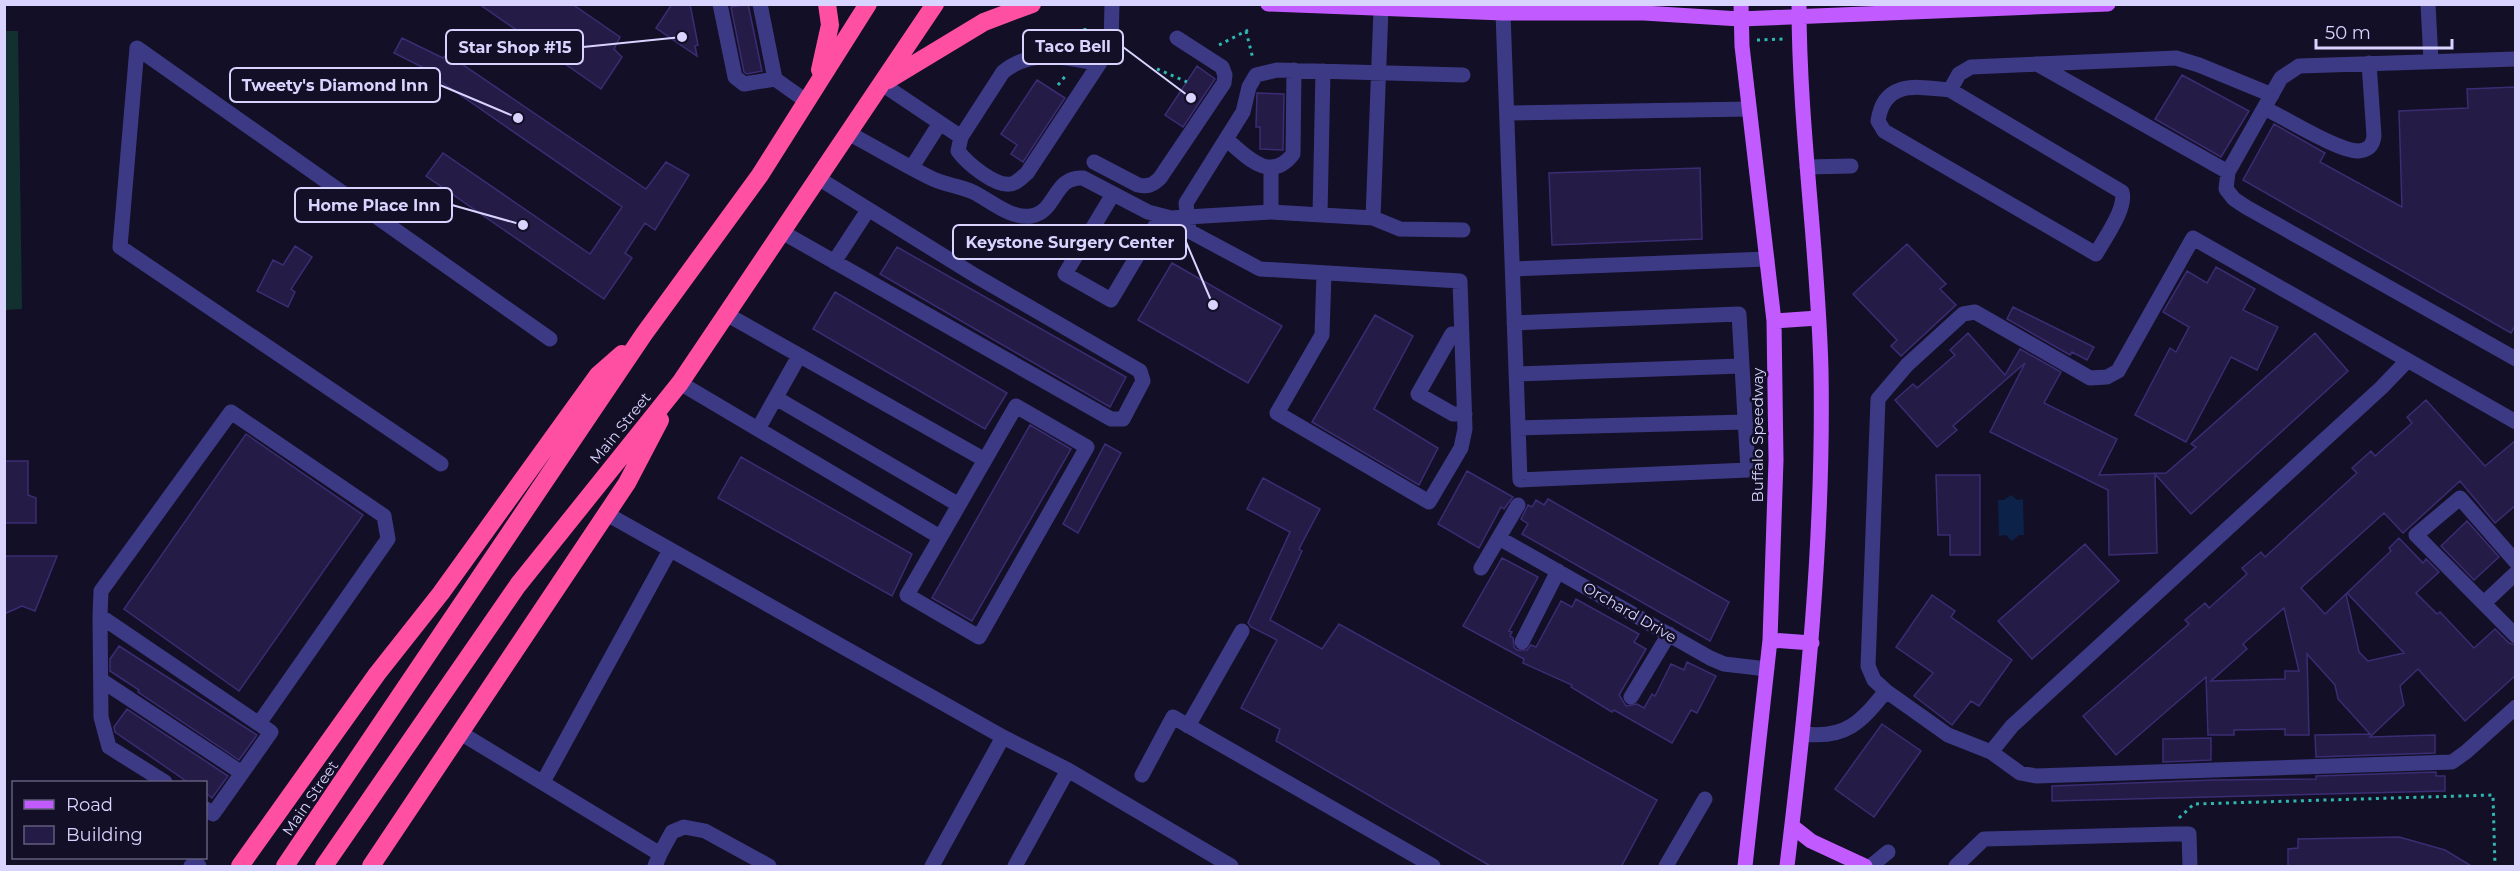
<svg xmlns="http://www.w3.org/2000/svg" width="2520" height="871" viewBox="0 0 2520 871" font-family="Montserrat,sans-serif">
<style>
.green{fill:#12302f}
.water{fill:#0c2248}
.building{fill:#241b47;stroke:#3b2d73;stroke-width:1.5;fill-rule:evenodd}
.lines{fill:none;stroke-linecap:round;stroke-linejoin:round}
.path{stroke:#2fb8b0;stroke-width:3;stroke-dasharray:3 4.5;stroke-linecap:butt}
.minor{stroke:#3d3a85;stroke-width:15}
.major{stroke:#c25bff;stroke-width:15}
.highway{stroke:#ff4fa3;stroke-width:18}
.labels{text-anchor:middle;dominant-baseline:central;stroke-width:5;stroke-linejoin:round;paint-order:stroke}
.street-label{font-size:15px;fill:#d9d4ff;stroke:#130f26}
.leader{fill:none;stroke:#d9d4ff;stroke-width:2}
.callout-dot{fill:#d9d4ff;stroke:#130f26;stroke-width:2}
.callout{fill:#130f26;stroke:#d9d4ff;stroke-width:2}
.callout-label{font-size:16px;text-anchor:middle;font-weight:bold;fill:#d9d4ff}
</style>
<rect width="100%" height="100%" fill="#130f26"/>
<path class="green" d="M5,31h13l4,278 -17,1z"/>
<path class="water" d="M2011,495l6,5 6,-1 1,36h-5l-7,6 -6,-6 -7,1 -1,-36h6z"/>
<path class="building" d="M479,4h93l48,33 -6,12 8,8 -21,32z
M672,4h18l8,41 -3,1 2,10 -41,-28z
M748,4l14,67 -15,3 -3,-2 -13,-65z
M402,38l41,20 4,-4 199,135 20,-27 23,13 -34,55 -10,-7 -20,30 7,5 -28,41 -178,-123 17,-23 147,101 32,-47 -192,-133 2,-2 -38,-19z
M1197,66l18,13 -32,48 -18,-12z
M2182,75l67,36 -28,46 -66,-38z
M1037,80l28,18 -42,64 -12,-8 6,-9 -16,-11z
M2516,87v237l-5,9 -268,-153 31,-56 51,29 -5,9 82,45 -3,-96 69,-3 -1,-19z
M1257,93l27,1 -1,56 -23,-1v-22h-4z
M1700,168l2,71 -150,6 -3,-72z
M1907,244l39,40 -6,5 16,16 -55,51 -10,-10 6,-6 -44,-46z
M295,246l17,11 -21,32 4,3 -7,15 -31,-16 16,-31 10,5z
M897,247l229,130 -16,30 -230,-133z
M1172,263l110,63 -34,57 -110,-63z
M2216,267l39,22 -12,21 35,17 -21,43 -26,-13 -45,85 -51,-27 35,-67 6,4 13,-25 -26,-15 24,-41 20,12z
M835,292l172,101 -22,36 -172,-100z
M2013,307l81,40 -7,13 -15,-8 -2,3 -63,-36z
M1375,315l38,21 -39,73 64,39 -19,37 -107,-63z
M1968,333l37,42 15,-26 41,23 -17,31 73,36 -18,36 67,-2 30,-26 -5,-3 124,-111 33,38 -157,143 -36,-40 2,79 -48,2 -1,-65 -118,-58 35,-69 -72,63 4,4 -20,17 -42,-47 18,-16 4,4 38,-33 -5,-5z
M2426,400l59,66 31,-26v65l-21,18 -35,-42 -57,52 -19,-20 -83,75 24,26 21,-20 13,58 9,9 36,-8 -57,-60 44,-42 -2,-3 10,-10 24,25 3,-4 13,13 -23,21 21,21 3,-2 34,36 21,-19 14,14 7,2v30l-51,46 -47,-52 -18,17 4,19 -34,32 65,-2v18l-119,4 -1,-22 55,-1 -32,-35 -3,-14 -28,-31 2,81h-24v-6l-51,1v5h-26l-2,-58 -90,78 -33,-39 106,-92 -4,-4 20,-17 4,5 38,-34 -5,-6 19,-16 4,5 92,-84 -5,-5 19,-17 4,5 37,-33 -5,-6zM2284,608l15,63h-14v8l-74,2 36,-32 -4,-5z
M1030,425l41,24 -99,172 -40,-23z
M246,434l117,81 -124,176 -115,-82z
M1105,444l16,9 -43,80 -15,-9z
M741,457l171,97 -20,42 -174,-98z
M4,461h24v34l8,3v25h-32z
M1467,471l46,26 -9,12 -3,-2 -22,41 -41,-24z
M1936,475h44v80h-30v-20h-12z
M1263,478l57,31 -21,40 3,2 -32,69 52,29 17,-25 318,176 -36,67h-129l-216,-126 4,-12 -39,-21 36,-68 -26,-13 -3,-4 42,-91 -43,-23z
M1548,499l181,103 -19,39 -188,-107 6,-10 -7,-5 7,-14 4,2 4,-7 8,5z
M2467,521l32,36 -25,23 -33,-34z
M2085,544l34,37 -87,78 -34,-38z
M4,556h53l-22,55 -13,-5 -18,8z
M1502,558l36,19 -29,54 3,1 -2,4 3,2 1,9 3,3h10l4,-5 5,2 25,-46 11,6 4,-8 63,35 -5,8 12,7 -27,46 7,11 11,-2 7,4 8,-14 3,2 16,-32 13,6 3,-8 29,14 -19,37 -6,-3 -19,33 -58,-33 -2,2 -41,-25 1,-2 -49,-22 1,-4 -61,-33z
M1932,595l23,16 -4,6 61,43 -33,46 -8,-5 -19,24 -38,-29 19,-23 -37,-26z
M119,646l138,89 -18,25 -101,-68 1,-2 -29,-19v-12z
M127,709l101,67 -16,22 -6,-5v-10h-17l-74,-51 -1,-5z
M1882,724l39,27 -47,66 -39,-28z
M2211,738v22l-48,2v-23z
M2436,772v4h9v15l-393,10v-15l160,-6 104,-1v-3z
M2399,837l46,13 28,17h-185v-18l10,-1v-9z"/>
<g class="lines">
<path class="path" d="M1246,31l7,28
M1757,40l26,-1
M1219,45l29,-15
M1084,46l1,-20
M1157,69l30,13
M1058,85l9,-11
M2179,818l15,-14 299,-9 2,71"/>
<path class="minor" d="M720,4l15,73 9,7 31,-5 -15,-75
M2428,4l3,57
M1503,13c6,156 12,312 17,467l228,-10 -9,-156 -225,9
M2516,59l-217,7 -18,12 -53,94 -2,17 8,10 12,8 270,152
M2037,64l191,108
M775,79l31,22
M882,84l79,53 42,-65c29,-24 63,-15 96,-8l12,-19 1,-41
M1950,90c-32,-3 -66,-11 -72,31l6,10 212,123c8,-15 31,-46 26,-62l-172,-102 9,-16 12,-7 205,-9 23,7 73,30
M2264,108c22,10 73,43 95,43 10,-1 14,-6 15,-15l-5,-73
M1507,113l242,-4
M848,133c29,15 56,32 85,46 13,6 27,7 40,13 17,8 37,27 58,24 26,-4 22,-40 52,-38l65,34 23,6 100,-6 102,6 27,11 63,1
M961,137l-3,14c9,12 37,36 53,33 6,-1 11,-7 16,-11l72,-109
M1226,139c20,17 44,45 67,15l1,-84
M1094,162l44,23c10,2 15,0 22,-7l64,-95 1,-8 -3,-8 -45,-29
M912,167l28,-44
M1271,167v45
M1807,167l44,-1
M1113,194l-48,80 46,26 50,-84
M1320,215l3,-144
M1373,218l8,-209
M782,232l329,187h12l20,-38 -3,-10 -164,-95 -158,-98
M834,262l34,-52
M1513,269l254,-10
M1324,273l-2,62 -45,78 152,89 32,-54 4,-19 -5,-148 -200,-12 -71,-38 -3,-28 57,-91 6,-25 7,-12 21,-5 186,5
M726,314l259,146
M1462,334h-10l-34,60 35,20h12
M1516,374l225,-8
M680,383l260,154
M776,398l183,107
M1016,406l71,41 -108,190 -72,-42z
M2516,422l-323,-184 -75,133 -11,6 -17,1 -115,-66 -12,2 -56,51 -29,34 -10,267 6,14 12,11 62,44 43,17 29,21 16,3 416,-14 14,-10 50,-45
M1518,428l228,-6
M758,429l41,-73
M441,464l-321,-217 17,-199 413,291
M607,514l396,223 -71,129
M1499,538l211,120 14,6 43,5
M2516,562l-56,-64 -44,37 100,101
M1481,568l37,-63
M2484,603l32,-30
M100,616l1,101 8,30 56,35
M1522,642l36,-71
M101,680l141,93
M1631,697l38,-63
M1188,726l54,-95
M459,732l201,122 -5,12
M1804,734c42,5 57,-12 82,-43
M1003,737l65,33 -53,96
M1991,752l21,-26 369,-338 26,-27
M1068,770l163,96
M1142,775l31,-58 260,149
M543,782l127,-232
M206,809l7,5 58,-82 -171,-116 1,-25 130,-179 153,104 4,23 -128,183
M660,854l12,-22 12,-5 21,4 64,35
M191,866l3,-2 5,2
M1666,866l39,-67
M1871,866l17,-14
M1956,866l28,-27 190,-5h15l1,32"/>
<path class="major" d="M1268,4l235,9h141l96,6 368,-15
M1741,4l1,42 32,275 2,139 -6,180 -25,226
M1774,321l44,-3
M1770,640l42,3
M1792,826l19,15 54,25
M1787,866c20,-164 37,-329 34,-496 -3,-122 -22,-243 -22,-366"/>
<path class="highway" d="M820,70l10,-45 -3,-21
M888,80l96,-58 48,-18
M240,866l137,-192 64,-81 157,-218 24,-21
M285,866l359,-532 116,-159 108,-171
M324,866l194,-281 162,-202 255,-379
M371,866l256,-383 33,-63"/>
</g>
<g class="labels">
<g class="street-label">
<text transform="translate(620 428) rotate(-51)">Main Street</text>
<text transform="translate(1757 435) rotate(-90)">Buffalo Speedway</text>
<text transform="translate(1630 612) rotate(30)">Orchard Drive</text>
<text transform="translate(310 798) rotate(-56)">Main Street</text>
</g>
</g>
<path class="leader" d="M1191 98L1123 47M682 37L583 47M518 118L440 85M523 225L452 205M1213 305L1186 242"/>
<g class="callout-dot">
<circle cx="1191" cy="98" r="6"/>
<circle cx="682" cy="37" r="6"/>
<circle cx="518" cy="118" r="6"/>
<circle cx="523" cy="225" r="6"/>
<circle cx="1213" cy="305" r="6"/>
</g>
<g class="callout">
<rect x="1023" y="30" width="100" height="34" rx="6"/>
<rect x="446" y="30" width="137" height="34" rx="6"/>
<rect x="230" y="68" width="210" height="34" rx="6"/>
<rect x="295" y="188" width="157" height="34" rx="6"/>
<rect x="953" y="225" width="233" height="34" rx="6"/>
</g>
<g class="callout-label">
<text x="1073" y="52">Taco Bell</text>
<text x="515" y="53">Star Shop #15</text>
<text x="335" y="91">Tweety's Diamond Inn</text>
<text x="374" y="211">Home Place Inn</text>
<text x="1070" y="248">Keystone Surgery Center</text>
</g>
<rect width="2520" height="871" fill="none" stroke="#d9d4ff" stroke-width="12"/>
<rect x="12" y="781" width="195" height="78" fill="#130f26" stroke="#625e7d" stroke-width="1.5"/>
<rect x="24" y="800" width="30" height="9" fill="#c25bff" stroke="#625e7d" stroke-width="1.5"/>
<text x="66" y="811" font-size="18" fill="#d9d4ff">Road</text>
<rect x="24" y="826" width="30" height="18" fill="#241b47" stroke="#625e7d" stroke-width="1.5"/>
<text x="66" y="841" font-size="18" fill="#d9d4ff">Building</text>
<path d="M2316 39v9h136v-9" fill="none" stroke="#d9d4ff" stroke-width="3"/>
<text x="2325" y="39" font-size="18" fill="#d9d4ff" stroke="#130f26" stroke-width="4.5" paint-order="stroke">50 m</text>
</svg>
